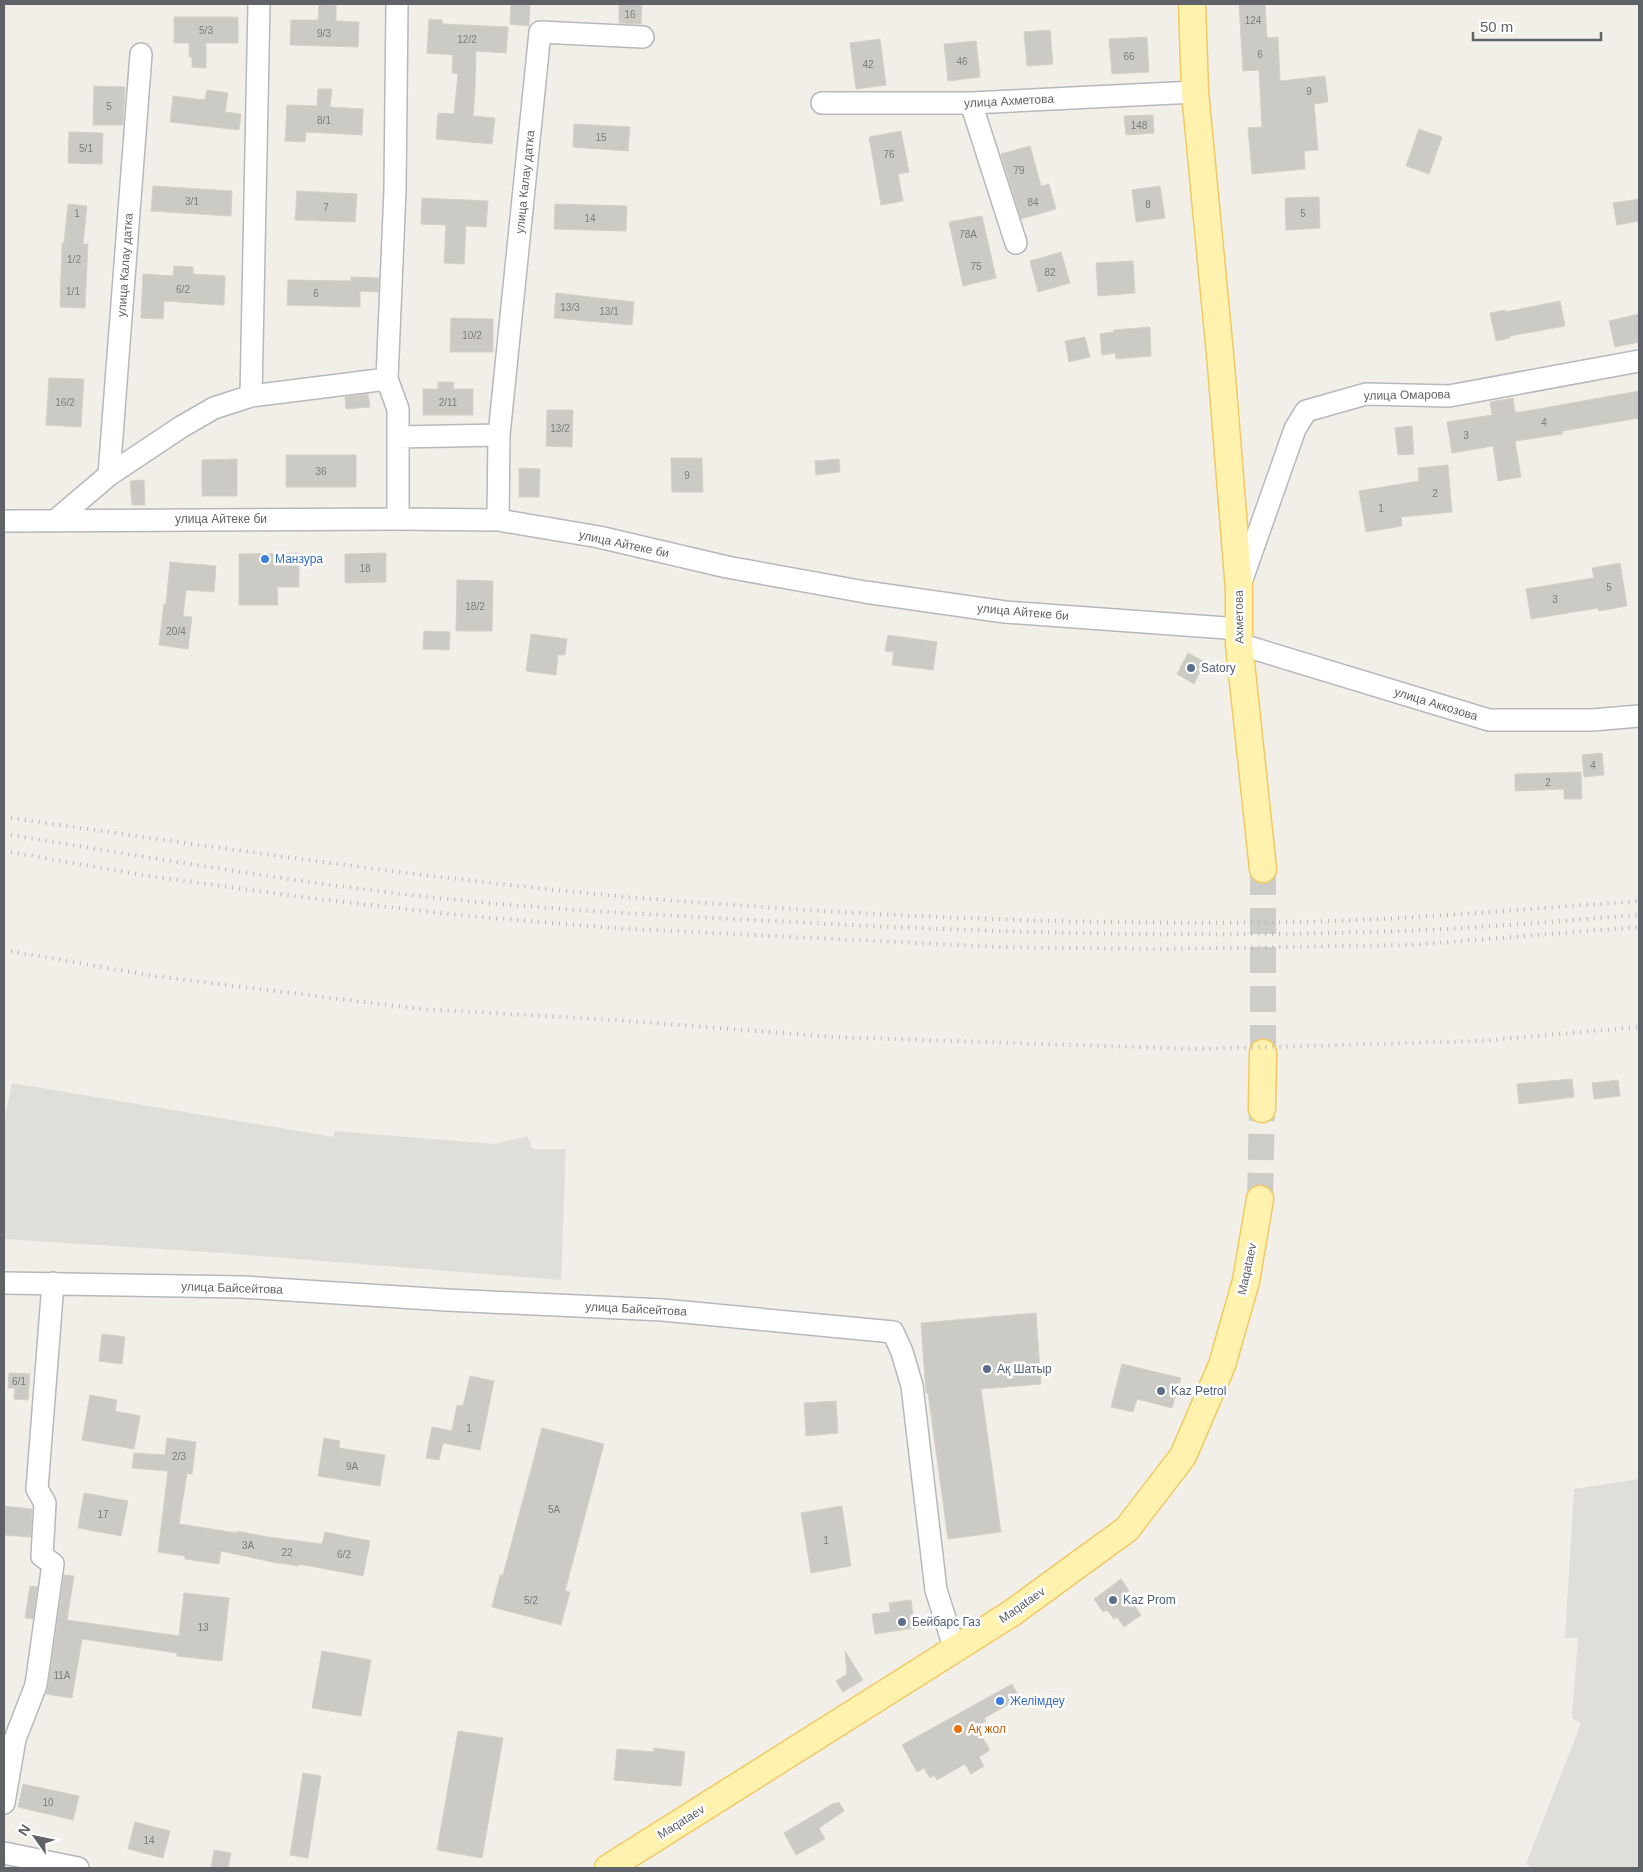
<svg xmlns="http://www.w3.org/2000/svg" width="1643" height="1872" viewBox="0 0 1643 1872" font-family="Helvetica,sans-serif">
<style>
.industrial{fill:#e0deda}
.building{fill:#cccac5;stroke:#d6d1c6}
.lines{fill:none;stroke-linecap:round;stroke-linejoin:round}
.major-tunnel{stroke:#ccccc8;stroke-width:26;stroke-dasharray:26 13;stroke-linecap:butt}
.minor-casing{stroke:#b5b8bc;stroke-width:24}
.major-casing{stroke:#f2c960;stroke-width:29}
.minor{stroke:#fff;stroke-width:21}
.major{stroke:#fff2af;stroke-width:26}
.rail{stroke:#b6b7b8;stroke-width:4;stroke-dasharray:1 6;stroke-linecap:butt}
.shop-dot{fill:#3f7fe0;stroke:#fff;stroke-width:2}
.service-dot{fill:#5c6f8a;stroke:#fff;stroke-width:2}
.food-dot{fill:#e8710a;stroke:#fff;stroke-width:2}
.labels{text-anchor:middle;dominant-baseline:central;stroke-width:5;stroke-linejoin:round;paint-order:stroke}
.number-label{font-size:10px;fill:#7a7d7f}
.street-label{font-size:12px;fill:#5f6368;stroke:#fff}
.shop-label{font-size:12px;fill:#366cbe;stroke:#fff;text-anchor:start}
.service-label{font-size:12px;fill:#4e5e75;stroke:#fff;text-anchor:start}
.food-label{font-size:12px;fill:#c56008;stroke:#fff;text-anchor:start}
</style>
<rect width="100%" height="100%" fill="#f1efe8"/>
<path class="industrial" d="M12,1083l322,54v-6l161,13 32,-8 6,13h33l-5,131 -338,-27 -219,-14v-117z
M1639,1479v389h-106l-7,-4 55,-141 -9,-5 6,-80h-13l9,-149z"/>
<path class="building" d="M511,4h19l-1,22 -19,-2z
M619,4h23l-1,20 -22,-1z
M1239,4h26l2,34 11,-1 2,44 45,-5 3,26 -14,2 4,46 -14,1 1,18 -53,5 -4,-46 14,-1 -3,-57 -16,1z
M319,5h17v16l23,1 -1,25 -68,-2 1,-25h27z
M174,17h64v26h-32v25l-14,-1v-10h-3v-14h-15z
M429,19l13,1v4l66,3 -2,26 -30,-2 -1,40 -2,25 22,2 -3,26 -56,-5 2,-26 16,1 4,-40 -6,-1 1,-18 -26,-2z
M1050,30l3,34 -26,2 -3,-34z
M1147,37l2,35 -37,2 -3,-35z
M880,39l6,46 -30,4 -6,-46z
M976,41l4,36 -32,4 -4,-37z
M94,86l31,1 -2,38h-30z
M318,89h14l-2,18 33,2 -1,26 -56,-3 -1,10 -20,-1 2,-36 30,1z
M207,90l21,3 -3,19 16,2 -2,16 -69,-8 3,-26 32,4z
M1153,115l1,18 -28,2 -2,-19z
M574,124l56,3 -2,24 -55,-4z
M1419,129l23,8 -13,37 -23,-8z
M901,131l8,41 -11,2 5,27 -22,4 -12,-68z
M69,132l34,1 -1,31 -34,-1z
M1030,146l11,40 8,-2 7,25 -35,10 -20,-65z
M153,186l79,5 -1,25 -80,-5z
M1160,186l5,32 -29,4 -4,-32z
M297,191l60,3 -2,28 -60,-2z
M1319,197l1,31 -34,2 -1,-32z
M422,198l66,3 -2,26 -20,-1 -2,38 -20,-1 2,-38 -25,-1z
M1639,199v22l-22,4 -4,-22z
M68,204l19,2 -4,38h5l-3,64 -25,-1 2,-64h2z
M555,204l72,2 -1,25 -72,-2z
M982,216l14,62 -33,8 -14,-64z
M1061,252l9,31 -32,9 -8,-31z
M1133,261l2,32 -37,3 -2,-33z
M174,266l19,1v7l32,2 -1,29 -60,-4 -1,18 -22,-1 2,-44 30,2z
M351,277l28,1 -1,14 -18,-1v16l-73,-2 1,-25 63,1z
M556,293l78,9 -2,23 -78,-7z
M1560,301l5,25 -55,10v2l-14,3 -6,-28 15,-3v2z
M1639,314v28l-24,5 -6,-26z
M451,318l42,1v33h-43z
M1150,327l1,29 -35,3 -1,-6 -13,2 -2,-21 14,-2v-2z
M1085,337l5,20 -21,5 -4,-21z
M49,378l35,1 -3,48 -35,-2z
M438,382h16l-1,7h20v26h-50v-26h15z
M1639,391v27l-77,13 1,3 -48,7 6,36 -23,4 -5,-35 -41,7 -5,-31 45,-7 -2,-13 23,-4 2,14h6z
M368,394l2,13 -24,2 -1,-12z
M547,410h26l-1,37 -26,-1z
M1412,426l2,28 -16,1 -3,-27z
M286,455h70v32h-70z
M671,458h31l1,34h-31z
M237,459v37h-35v-36z
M839,459l1,13 -24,3 -1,-14z
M1448,465l4,47 -51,5 1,9 -36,6 -7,-41 60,-10 -1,-13z
M519,468l21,1 -1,28h-20z
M144,480l1,25h-13l-2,-24z
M299,553v34h-22l1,18h-39v-51z
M386,553v29l-41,1v-29z
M170,562l46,4 -2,26 -28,-2 -3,26 9,1 -4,32 -29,-4 5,-41h2z
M1620,563l7,43 -28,5 -1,-3 -67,11 -5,-30 68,-11 -2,-10z
M457,580l36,1 -1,50h-36z
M424,631l26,1 -1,18 -26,-1z
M531,634l36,5 -2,16h-7l-2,20 -30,-4z
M888,635l49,7 -4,28 -41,-5 2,-13 -9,-1z
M1188,653l17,9 -11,22 -17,-10z
M1602,753l2,22 -20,2 -2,-22z
M1581,772l1,27h-18v-10l-49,2v-17z
M1572,1079l2,18 -55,7 -2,-20z
M1618,1080l2,16 -26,3 -2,-16z
M1036,1313l5,71 -60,5 20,143 -53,7 -20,-146h-2l-5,-70z
M102,1334l23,3 -3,27 -23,-3z
M1122,1364l59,14 -9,30 -35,-9 -4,13 -22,-5z
M9,1373l21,1 -2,26 -14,-1 1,-11h-7z
M470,1376l24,5 -14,69 -37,-7 -4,17 -13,-2 6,-31 20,4 5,-26 6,1z
M90,1395l27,5 -2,11 25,5 -6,33 -52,-9z
M836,1401l2,32 -32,3 -2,-33z
M542,1428l62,16 -39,147 5,1 -9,33 -69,-18 8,-32h3z
M167,1438l29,4 -4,32 -5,-1 -8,51 58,9v-2l31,6 54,7 3,-12 45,9 -7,35 -64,-12v2l-27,-4 -51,-11 -2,13 -34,-5v-3l-27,-4 10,-81 -36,-3 2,-15 31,2z
M324,1438l16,3 -1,7 46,7 -5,31 -62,-10z
M84,1493l44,8 -7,35 -43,-8z
M4,1506l28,3 -1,28 -27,-2z
M842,1506l9,60 -40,7 -10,-60z
M64,1575l10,1 -7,44 112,16 5,-43 45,5 -7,63 -45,-5v-3l-95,-14 -10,59 -26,-4 2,-7z
M1121,1579l8,12 -3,2 15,22 -17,12 -7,-10 -3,2 -7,-9 -4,2 -9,-13z
M30,1586l7,1 -4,32 -8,-1z
M911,1600l4,28 -40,6 -3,-20 18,-2 -1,-9z
M322,1651l49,9 -10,56 -49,-8z
M845,1651l18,29 -20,12 -7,-11 11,-7z
M1012,1684l8,14 -36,20 2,3 -10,6 14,23 -11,7 5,9 -13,8 -6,-10 -28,16 -3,-5 -4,3 -6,-10 -7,4 -15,-27z
M458,1731l45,7 -21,120 -45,-8z
M654,1748l31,4 -4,34 -67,-6 3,-31 37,3z
M303,1773l18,3 -13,82 -18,-3z
M23,1784l56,12 -6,24 -55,-13z
M839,1802l5,9 -25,17 6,11 -29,16 -12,-22 50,-30 1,1z
M135,1822l35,9 -7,27 -35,-9z
M214,1850l17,3 -3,15h-17z"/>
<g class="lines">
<path class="major-tunnel" d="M1263,869v184
M1260,1199l2,-90"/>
<g class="minor-casing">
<path id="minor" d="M397,4l-2,186 -8,189 11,30v110
M822,103h149l224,-11
M971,103l45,140
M251,396l8,-392
M398,437l101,-2
M109,475l32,-421
M56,520l53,-45 72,-48 33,-19 37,-12 136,-17
M498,520l1,-85 41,-403 103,5
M4,521l394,-2 100,1 101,17 128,30 138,25 140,20 235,17
M1240,585l55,-156 11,-18 60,-17 83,2 190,-35
M1239,644l250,76h103l47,-4
M4,1283l238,4 205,13 216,10 230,22 9,20 10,34 24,204 19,60
M4,1803l11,-64 21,-54 17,-121 -11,-8 3,-53 -8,-14 16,-206
M4,1853l74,15"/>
</g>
<g class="major-casing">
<path id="major" d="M1192,4l3,88 26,273 18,225v54l24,225
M1262,1109l1,-56
M608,1868l404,-255 115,-84 56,-73 39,-91 24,-84 14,-82"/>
</g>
<use href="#minor" class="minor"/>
<use href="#major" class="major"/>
<path class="rail" d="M4,817c204,29 408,60 613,79 44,4 88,7 132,10 181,13 363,19 544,16 116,-2 231,-13 346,-21
M4,834c157,25 315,53 473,68 99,9 198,14 297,19 217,12 434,18 651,9 72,-3 143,-10 214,-15
M4,851l138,24 167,23 149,17 155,13 384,19 166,2 248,-4 228,-18
M4,950l150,26 267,33 194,11 219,17 363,12 283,-8 159,-14"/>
</g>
<g class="shop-dot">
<circle cx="265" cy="559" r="5"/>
<circle cx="1000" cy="1701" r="5"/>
</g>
<g class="service-dot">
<circle cx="1191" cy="668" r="5"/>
<circle cx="987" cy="1369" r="5"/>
<circle cx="1161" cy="1391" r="5"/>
<circle cx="1113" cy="1600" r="5"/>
<circle cx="902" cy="1622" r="5"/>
</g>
<circle class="food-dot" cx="958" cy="1729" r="5"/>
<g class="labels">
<g class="number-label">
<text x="630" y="14">16</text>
<text x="1253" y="20">124</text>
<text x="206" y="30">5/3</text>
<text x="324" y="33">9/3</text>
<text x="467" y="39">12/2</text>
<text x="1260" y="54">6</text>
<text x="1129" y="56">66</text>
<text x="962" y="61">46</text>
<text x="868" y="64">42</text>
<text x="1309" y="91">9</text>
<text x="109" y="106">5</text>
<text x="324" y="120">8/1</text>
<text x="1139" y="125">148</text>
<text x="601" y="137">15</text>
<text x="86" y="148">5/1</text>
<text x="889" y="154">76</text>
<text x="1019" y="170">79</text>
<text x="192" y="201">3/1</text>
<text x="1033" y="202">84</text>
<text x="1148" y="204">8</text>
<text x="326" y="207">7</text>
<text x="77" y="213">1</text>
<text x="1303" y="213">5</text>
<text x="590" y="218">14</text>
<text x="968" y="234">78А</text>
<text x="74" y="259">1/2</text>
<text x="976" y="266">75</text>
<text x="1050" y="272">82</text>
<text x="183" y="289">6/2</text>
<text x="73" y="291">1/1</text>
<text x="316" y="293">6</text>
<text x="570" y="307">13/3</text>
<text x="609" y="311">13/1</text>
<text x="472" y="335">10/2</text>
<text x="65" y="402">16/2</text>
<text x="448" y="402">2/11</text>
<text x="1544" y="422">4</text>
<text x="560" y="428">13/2</text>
<text x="1466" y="435">3</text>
<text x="321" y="471">36</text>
<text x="687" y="475">9</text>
<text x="1435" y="493">2</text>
<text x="1381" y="508">1</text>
<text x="365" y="568">18</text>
<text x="1609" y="587">5</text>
<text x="1555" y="599">3</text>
<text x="475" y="606">18/2</text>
<text x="176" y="631">20/4</text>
<text x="1593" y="765">4</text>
<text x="1548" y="782">2</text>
<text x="19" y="1381">6/1</text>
<text x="469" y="1428">1</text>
<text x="179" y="1456">2/3</text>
<text x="352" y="1466">9А</text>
<text x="554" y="1509">5А</text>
<text x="103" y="1514">17</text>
<text x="826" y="1540">1</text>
<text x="248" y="1545">3А</text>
<text x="287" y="1552">22</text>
<text x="344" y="1554">6/2</text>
<text x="531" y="1600">5/2</text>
<text x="203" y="1627">13</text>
<text x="62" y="1675">11А</text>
<text x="48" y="1802">10</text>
<text x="149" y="1840">14</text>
</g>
<g class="street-label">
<text transform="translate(1009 101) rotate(-3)">улица Ахметова</text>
<text transform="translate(525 182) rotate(-84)">улица Калау датка</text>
<text transform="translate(125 265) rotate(-86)">улица Калау датка</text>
<text transform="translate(1407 395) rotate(-1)">улица Омарова</text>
<text x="221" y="519">улица Айтеке би</text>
<text transform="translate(624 544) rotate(12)">улица Айтеке би</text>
<text transform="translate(1023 612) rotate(5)">улица Айтеке би</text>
<text transform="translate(1239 617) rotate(-91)">Ахметова</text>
<text transform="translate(1436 704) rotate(17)">улица Аккозова</text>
<text transform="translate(1247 1269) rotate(-78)">Maqataev</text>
<text transform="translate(232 1288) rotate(2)">улица Байсейтова</text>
<text transform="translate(636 1309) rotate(3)">улица Байсейтова</text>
<text transform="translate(1022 1605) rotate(-35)">Maqataev</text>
<text transform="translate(681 1822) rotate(-32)">Maqataev</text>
</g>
<g class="shop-label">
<text x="275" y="559">Манзура</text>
<text x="1010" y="1701">Желімдеу</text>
</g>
<g class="service-label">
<text x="1201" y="668">Satory</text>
<text x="997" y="1369">Ақ Шатыр</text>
<text x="1171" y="1391">Kaz Petrol</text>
<text x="1123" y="1600">Kaz Prom</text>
<text x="912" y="1622">Бейбарс Газ</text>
</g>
<g class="food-label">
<text x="968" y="1729">Ақ жол</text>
</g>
</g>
<rect width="1643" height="1872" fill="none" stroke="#5f6368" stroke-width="10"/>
<g transform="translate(35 1837) rotate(303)" stroke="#ffffff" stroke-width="4" paint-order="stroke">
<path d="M0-4L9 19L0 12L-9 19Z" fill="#5f6368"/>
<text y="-8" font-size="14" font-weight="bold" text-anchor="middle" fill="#5f6368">N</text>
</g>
<path d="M1473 32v8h128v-8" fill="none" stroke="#5f6368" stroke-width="2.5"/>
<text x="1480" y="32" font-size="15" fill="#5f6368" stroke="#ffffff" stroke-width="4" paint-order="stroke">50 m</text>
</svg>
